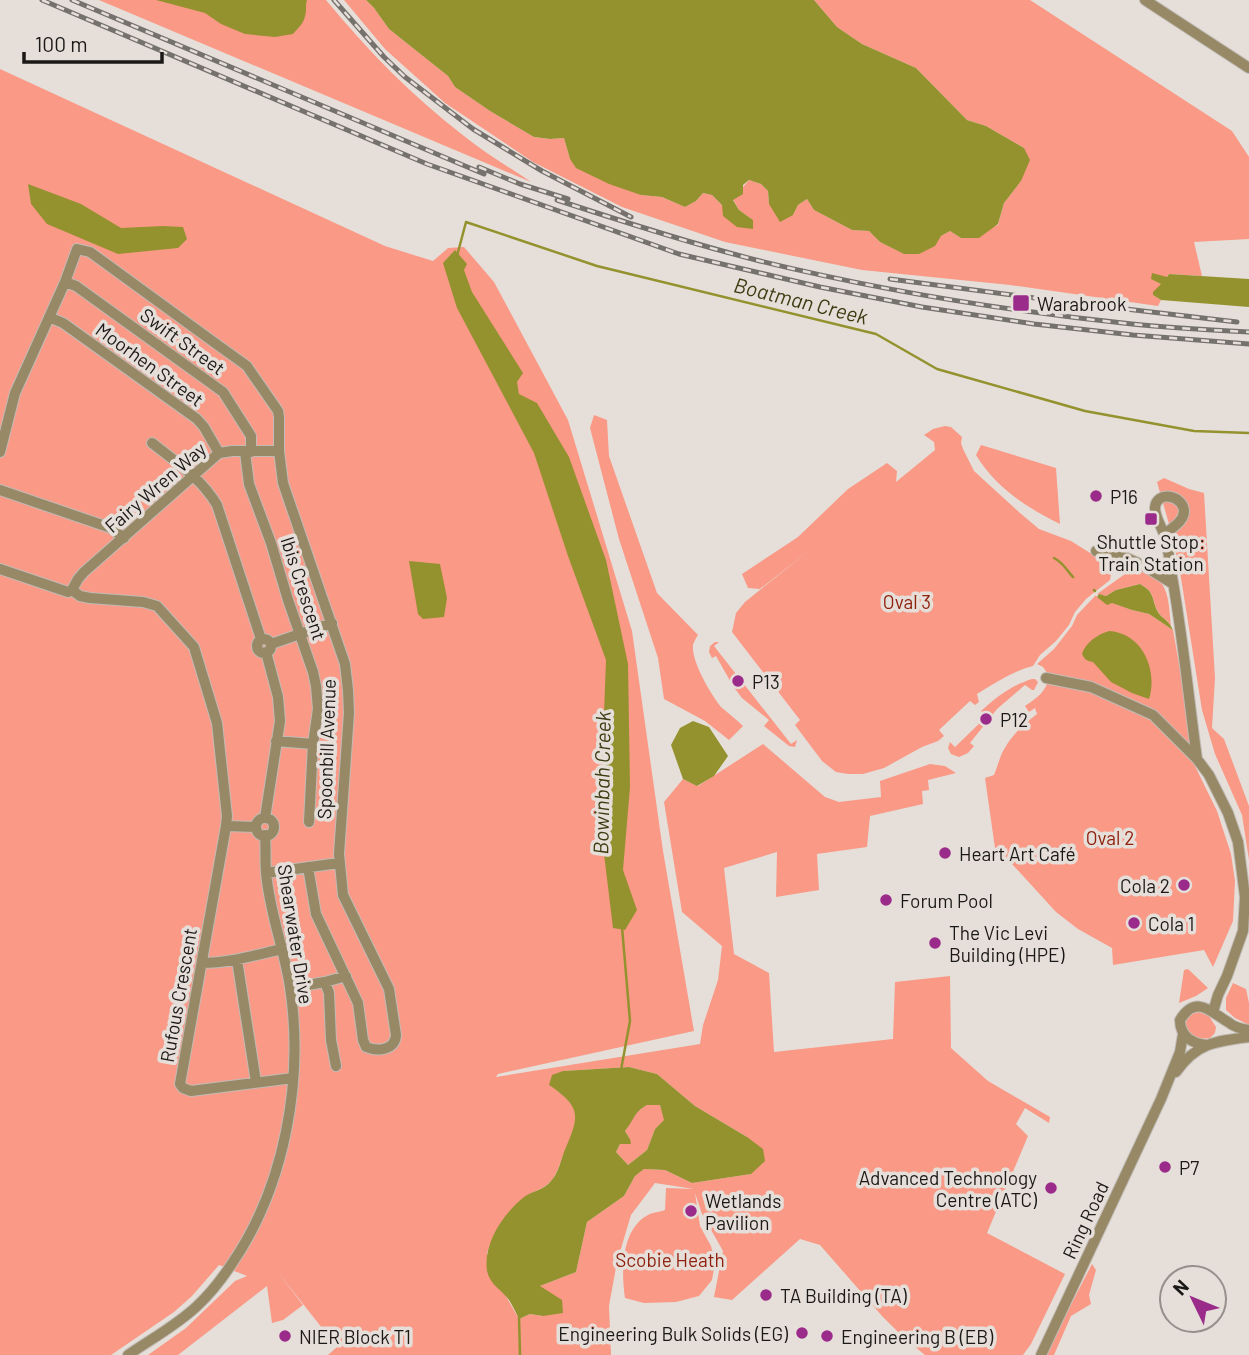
<svg xmlns="http://www.w3.org/2000/svg" width="1249" height="1355" viewBox="0 0 1249 1355" font-family="Barlow,sans-serif">
<style>
.green{fill:#f99986;fill-rule:evenodd}
.water{fill:#94922e;fill-rule:evenodd}
.lines{fill:none;stroke-linecap:round;stroke-linejoin:round}
.stream{stroke:#94922e;stroke-width:2.5}
.minor-casing{stroke:#c1bbb6;stroke-width:12}
.minor{stroke:#978965;stroke-width:10}
.rail-casing{stroke:#75716d;stroke-width:5}
.rail{stroke:#e6dfd9;stroke-width:2.5;stroke-dasharray:8;stroke-linecap:butt}
.poi-dot{fill:#9a2b8a;stroke:#e6dfd9;stroke-width:2.5}
.labels{text-anchor:middle;dominant-baseline:central;stroke-width:7;stroke-linejoin:round;paint-order:stroke}
.poi-label{font-size:19px;fill:#1b1917;stroke:#e6dfd9;text-anchor:start}
.street-label{font-size:19px;fill:#1b1917;stroke:#e6dfd9}
.park-label{font-size:19px;fill:#90210f;stroke:#e6dfd9}
.water-label{font-size:21px;font-style:italic;fill:#3c3c13;stroke:#e6dfd9}
</style>
<rect width="100%" height="100%" fill="#e6dfd9"/>
<path class="green" d="M99,0h227c41,50 87,97 138,136 21,17 45,31 67,46z
M344,0h22l8,8 15,21 59,47 7,11 35,24 44,26 15,2 15,-1 6,21 71,36 21,2 23,10 11,-6 7,-8 9,2 10,10 31,15 -14,-10 -6,-11 16,-19 12,4 7,7 1,13 24,11 5,-10 9,-6 7,11 38,20 17,1 11,11 25,12h14l22,-18 9,-5 11,7 37,-13 6,-22 17,-22 3,-33 -38,-22 -19,-6 -51,-52 -54,-24 -25,-17 -23,-27h216l202,131 17,26v82l-55,3 8,34 -33,-2 -16,21 8,5 -3,6 -148,-21 -148,-15 -137,-28 -103,-35 -89,-45 -88,-59 -60,-54z
M0,69l385,177 48,15 15,-13 16,-1 30,35 74,138 64,211 31,220 31,180 -196,43 -2,3 204,-33 3,-19 15,-45 4,-34 -40,-34 -18,-110 19,-23 15,7 65,-42 62,53 14,5 42,-5 -1,-16 50,-17 15,2 11,7 -28,7 1,10 -7,1 1,13 -53,12 -3,31 -50,7 2,36 -43,7 1,-45 -53,16 10,86 35,19 5,79 119,-13 2,-57 55,-6 1,72 37,33 62,36 -1,6 -24,-15 -9,16 12,12 -41,97 78,41 -34,70 -8,11h-98l-22,-18 -21,-21 -62,-71 -20,-6 -68,61 -18,-3 9,-46 -21,-37 -7,-21 5,33 11,20 4,17 -3,17 -13,16 -23,6 -32,1 -19,-5c-4,-26 -4,-69 23,-83 5,-3 12,-3 17,-5l1,-22 28,1 -39,-6 -24,32 -14,47 -8,44 2,49h-283l9,-8 -60,-76 26,34 -20,15 -11,3 -5,-37 -89,69h-30l38,-27 49,-47 12,-5 -28,-11 -27,31 -18,16 -63,43h-111zM629,1067l28,7 38,32 52,31 4,37 -59,9 -27,-13 -21,-1 -9,7 -11,20 -37,26 -11,50 -36,14 3,30 -13,-2 -11,5 -12,-21 -20,-45c6,-19 23,-47 40,-57 7,-5 16,-7 23,-14 7,-6 10,-20 14,-29 15,-35 20,-44 -14,-68l13,-14z
M594,415l13,5 2,36 48,137 41,42c-1,1 -5,9 -5,10 -2,16 18,50 28,62 7,6 15,12 22,19l-14,14 -24,-19 -41,-22 -6,-41 -39,-119 -29,-111z
M945,426l6,1 11,10 -1,6 2,6 11,22 46,42 19,16 32,12 32,20 10,1 -6,10 4,3 -1,5 -24,19 -11,13 -6,13 -13,16 -16,14 -7,11c-20,5 -38,17 -56,28l2,8 -4,3 -5,-4 -31,29 5,6 -6,5 -16,6 -38,21 -21,6h-15l-12,-2 -14,-11 -27,-36 5,-5 -68,-88 4,-19 9,-11 66,-53 -51,40 -12,-1 -6,-14 56,-37 50,-48 39,-26 10,8 -1,11 39,-32 -1,-8 -10,-7 9,-6z
M981,445l75,23 4,56c-34,-17 -64,-36 -84,-69z
M1164,478l25,11 15,4 11,185 -3,50 12,11 25,67v54l-7,-45 -27,-61 -13,-44 -21,-132 -8,-40 -16,-56z
M1132,569c38,5 36,28 39,57 -3,-6 -9,-8 -12,-13 -8,-12 -2,-20 -19,-29l-24,6 -10,6 -9,-2z
M1096,595l1,2 35,13 17,4 24,16 18,102 4,34 22,45 14,43 4,27 -2,40 -20,46 -9,-17 -91,15 -1,-17 -34,-19 -22,-17 -44,-48h-4l-5,-8 -7,-1 -11,-77 9,-3c3,-7 5,-15 8,-22 8,-16 20,-28 35,-39l-2,-6 -6,4 -4,-6c12,-8 22,-15 24,-30l-6,-9 -6,-3 17,-15 18,-23 5,-11z
M715,642h4l-5,4 77,98 6,-4 -2,7 -6,-1 -25,-20 5,-6 -27,-22 -9,-12 -17,-30 -4,2 -3,-6 1,-6z
M1032,679h3l3,3 -4,8h-2l-7,-5 -28,24 -27,34 4,3 -6,7 -9,4 -8,-3 -3,-6 2,-6 5,5 31,-30 -5,-6c15,-14 31,-26 51,-32z
M1188,969l20,19 -12,8 -17,7 5,-33z
M1233,983l13,6 3,14v22l-14,-7 -9,-8v-12z
M1199,1012l10,4 7,11 -1,6 -5,5c-12,2 -20,-1 -25,-12 1,-9 5,-13 14,-14z
M647,1105h13l5,15 -10,9 -8,21 -19,15 -12,-13 4,-8 10,-5 -5,-8c9,-12 8,-18 22,-26z
M1092,1264l4,6 -7,25 2,9 -20,12 -17,39h-9z"/>
<path class="water" d="M156,0h151c-2,6 0,10 -2,16 -1,7 -7,12 -12,18l-18,3 -30,-3 -24,-10 -16,-11z
M366,0h448l23,27 25,17 54,24 51,52 19,6 38,22 6,12 -9,21 -17,22 -6,21 -19,14h-18l-11,-7 -9,5 -6,10 -16,8h-15l-24,-12 -11,-11 -17,-1 -38,-20 -7,-11 -9,6 -5,10 -13,7 -11,-18 -1,-13 -7,-7 -12,-4 -6,5v9l-10,6 6,10 14,10v9l-16,-2 -14,-11 -1,-11 -10,-10 -9,-2 -7,8 -11,6 -23,-10 -21,-2 -32,-11 -33,-16 -6,-9 -6,-21 -14,1 -16,-2 -44,-26 -35,-24 -7,-11 -59,-47 -15,-21z
M28,184l53,20 40,24 42,-2 20,1 4,12 -9,9 -60,6 -71,-30 -16,-20z
M455,250l12,14 -3,6 8,22 51,81 -6,9 2,12 18,9 32,54 37,103 22,104 2,123 -7,83 14,40 -12,20 -12,-2 -13,-107 6,-161 -38,-104 -34,-103 -77,-145 -14,-45z
M1152,273l15,4 2,-3 80,5v28l-88,-7 -8,-5v-3l8,-8 -10,-5z
M409,561l31,3 7,34 -3,19 -21,2 -5,-5z
M1140,584c16,9 11,15 18,28 4,7 10,7 15,18l-24,-16 -17,-4 -20,-7 -5,2 -10,-8 2,-3 7,2 10,-6z
M1109,631c34,2 49,40 40,68l-17,-6 -21,-11 -18,-20c-6,-1 -8,-2 -11,-8 3,-11 16,-20 27,-23z
M693,721l16,6 19,29 -14,20 -17,10 -14,-7 -12,-34 9,-17z
M629,1067l28,7 38,32 52,31 16,12 2,12 -14,13 -59,9 -27,-13 -21,-1 -9,7 -11,20 -37,26 -11,50 -36,14 22,14 1,13 -20,3 -13,-2 -11,5c-3,-6 -6,-13 -10,-19 -7,-10 -19,-15 -22,-29 -4,-28 16,-57 37,-74 8,-6 20,-7 27,-16 7,-7 10,-21 13,-29 15,-35 19,-44 -15,-67l3,-10 11,-4zM647,1105h13l4,15 -9,9 -8,21 -19,15 -12,-13 4,-8h11l-1,-5 -5,-8c10,-12 8,-18 22,-26z"/>
<g class="lines">
<path class="stream" d="M457,256l9,-34 131,44 279,68 61,35 148,42 109,20 55,2
M1054,558c10,5 12,12 19,19
M1094,590l1,1
M621,1070l9,-49 -8,-94
M519,1317l1,38"/>
<g class="minor-casing">
<path id="minor" d="M1145,0l104,68
M65,282l11,4 147,106 28,44v16
M49,317l14,6 134,96 7,8 15,26
M152,443c24,19 49,35 65,62l44,134
M0,452l15,-59 50,-111 12,-33 13,3 125,91 32,23 4,6 27,39 1,6v34l4,32 62,181 3,26 1,23 -10,141 4,41 46,94 7,46c-1,15 -18,17 -30,12l-3,-7 -5,-37 -42,-89 -8,-47
M245,452l4,32 22,59 17,57 25,72 3,14 2,23 -5,35 -4,78
M0,490l111,38 13,10
M1164,535c7,-7 20,-13 20,-24 -1,-16 -28,-21 -29,-3 0,9 6,18 9,26 5,15 6,32 9,48 10,58 16,118 24,177
M1096,551c28,1 54,18 77,33
M0,569l68,23 4,-2 8,6 10,2 53,4 14,4 37,41 23,76 10,93 -1,10 -46,258 3,4 8,3 102,-13
M72,590l6,-11 6,-7 135,-119 13,-2h47
M257 646a7 7 0 1 1 14 0a7 7 0 1 1-14 0Z
M271,644l61,-21
M1046,678l45,9 62,28 44,44 12,16 19,38 10,29 7,55 -2,34 -16,45 -9,19 -5,17
M276,741l37,3
M265,818l15,-97 -2,-24 -12,-45
M256 827a9 9 0 1 1 18 0a9 9 0 1 1-18 0Z
M226,826l30,1
M266,873l73,-10
M237,960l19,122
M202,963c27,0 53,-8 80,-14
M325,982l4,11 2,47 5,26
M290,988l35,-6 21,-6
M1207,1045c-15,-1 -27,-9 -27,-25 16,-26 31,-8 48,2 6,5 13,7 21,8
M1176,1072c20,-29 40,-31 73,-35
M128,1355c23,-16 49,-30 69,-49 13,-12 24,-26 34,-41 54,-78 73,-185 59,-278 -6,-39 -21,-76 -24,-115 -1,-12 0,-24 -1,-37
M1041,1355l120,-256 19,-47 3,-18"/>
</g>
<use href="#minor" class="minor"/>
<g class="rail-casing">
<path id="rail" d="M42,0l385,164 252,90 141,33 102,20 112,17 99,11 116,9
M72,0l412,174
M334,0l50,57 21,20 68,52 69,42 89,46
M479,167l41,17 48,15
M557,200c67,22 135,44 203,61 123,30 247,50 372,63 39,4 78,6 117,8
M890,279l176,23 171,20"/>
</g>
<use href="#rail" class="rail"/>
</g>
<g class="poi-dot">
<rect x="1012" y="294" width="18" height="18" rx="3.5"/>
<circle cx="1096" cy="496" r="7"/>
<rect x="1144" y="512" width="14" height="14" rx="3.5"/>
<circle cx="738" cy="681" r="7"/>
<circle cx="986" cy="719" r="7"/>
<circle cx="945" cy="853" r="7"/>
<circle cx="1184" cy="885" r="7"/>
<circle cx="886" cy="900" r="7"/>
<circle cx="1134" cy="923" r="7"/>
<circle cx="935" cy="943" r="7"/>
<circle cx="1165" cy="1167" r="7"/>
<circle cx="1051" cy="1188" r="7"/>
<circle cx="691" cy="1211" r="7"/>
<circle cx="766" cy="1295" r="7"/>
<circle cx="802" cy="1333" r="7"/>
<circle cx="285" cy="1336" r="7"/>
<circle cx="827" cy="1336" r="7"/>
</g>
<g class="labels">
<g class="poi-label">
<text x="1037" y="303">Warabrook</text>
<text x="1110" y="496">P16</text>
<text x="1151" y="541" text-anchor="middle">Shuttle Stop:<tspan x="1151" dy="22">Train Station</tspan></text>
<text x="752" y="681">P13</text>
<text x="1000" y="719">P12</text>
<text x="959" y="853">Heart Art Café</text>
<text x="1170" y="885" text-anchor="end">Cola 2</text>
<text x="900" y="900">Forum Pool</text>
<text x="1148" y="923">Cola 1</text>
<text x="949" y="932">The Vic Levi<tspan x="949" dy="22">Building (HPE)</tspan></text>
<text x="1179" y="1167">P7</text>
<text x="1037" y="1177" text-anchor="end">Advanced Technology<tspan x="1037" dy="22">Centre (ATC)</tspan></text>
<text x="705" y="1200">Wetlands<tspan x="705" dy="22">Pavilion</tspan></text>
<text x="780" y="1295">TA Building (TA)</text>
<text x="788" y="1333" text-anchor="end">Engineering Bulk Solids (EG)</text>
<text x="299" y="1336">NIER Block T1</text>
<text x="841" y="1336">Engineering B (EB)</text>
</g>
<g class="street-label">
<text transform="translate(183 341) rotate(36)">Swift Street</text>
<text transform="translate(150 364) rotate(36)">Moorhen Street</text>
<text transform="translate(155 487) rotate(-41)">Fairy Wren Way</text>
<text transform="translate(304 588) rotate(72)">Ibis Crescent</text>
<text transform="translate(326 749) rotate(-88)">Spoonbill Avenue</text>
<text transform="translate(296 934) rotate(81)">Shearwater Drive</text>
<text transform="translate(178 995) rotate(-80)">Rufous Crescent</text>
<text transform="translate(1085 1220) rotate(-65)">Ring Road</text>
</g>
<g class="park-label">
<text x="907" y="601">Oval 3</text>
<text x="1110" y="837">Oval 2</text>
<text x="670" y="1259">Scobie Heath</text>
</g>
<g class="water-label">
<text transform="translate(801 300) rotate(14)">Boatman Creek</text>
<text transform="translate(601 783) rotate(-89)">Bowinbah Creek</text>
</g>
</g>
<g transform="translate(1193 1299) rotate(313)"><circle r="33" fill="#e6dfd9" stroke="#95908b" stroke-width="2"/>
<path d="M0-5L12 26L0 18L-12 26Z" fill="#9a2b8a"/>
<text y="-10" font-size="19" font-weight="bold" text-anchor="middle" fill="#1b1917">N</text>
</g>
<path d="M24 52v10h138v-10" fill="none" stroke="#1b1917" stroke-width="3.5"/>
<text x="35" y="52" font-size="21" fill="#1b1917" stroke="#e6dfd9" stroke-width="5" paint-order="stroke">100 m</text>
</svg>
